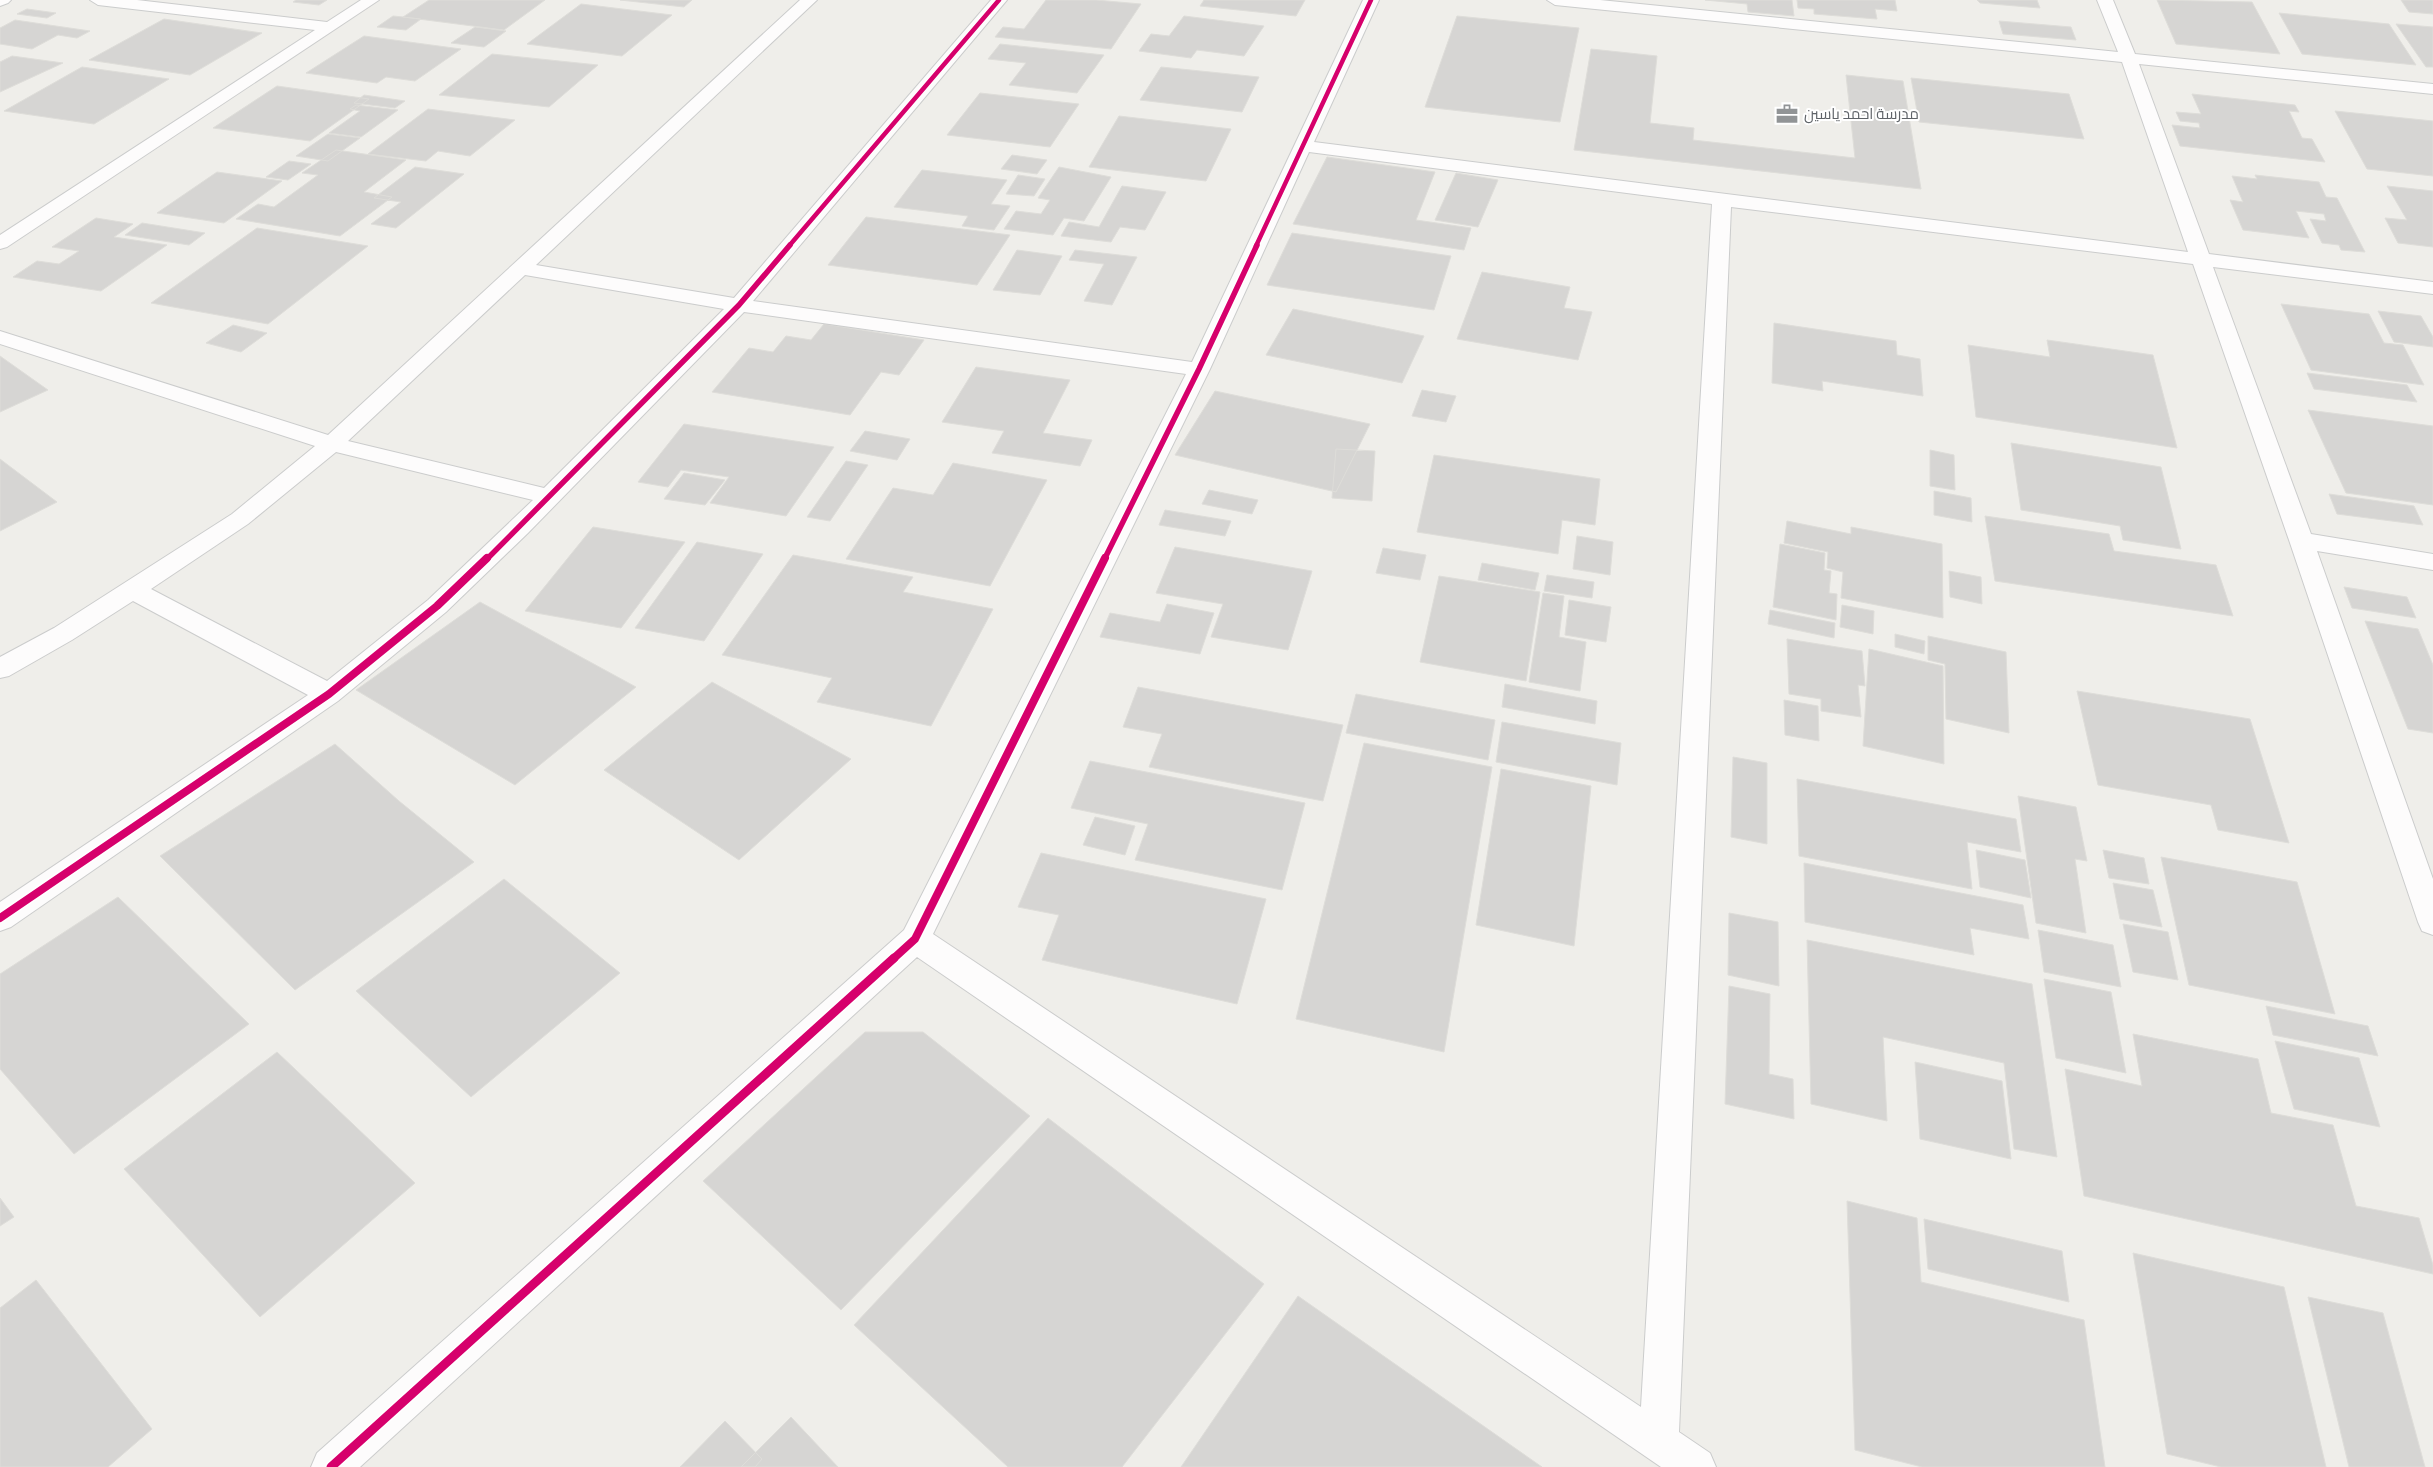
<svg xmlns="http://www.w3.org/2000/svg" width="2433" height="1467" viewBox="0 0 2433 1467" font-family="'Source Sans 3',Cairo,sans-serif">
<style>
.building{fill:#d6d5d3;stroke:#deddd9}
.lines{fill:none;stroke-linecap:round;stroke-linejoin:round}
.minor-casing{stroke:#cbcccc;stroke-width:2}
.minor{fill:#fdfcfc;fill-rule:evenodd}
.cycleway-far3-casing{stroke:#fff;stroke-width:6}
.cycleway-far2-casing{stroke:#fff;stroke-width:8}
.cycleway-far1-casing{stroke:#fff;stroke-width:11}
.cycleway-casing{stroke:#fff;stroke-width:12}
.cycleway-far3{stroke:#d6006c;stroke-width:4.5}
.cycleway-far2{stroke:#d6006c;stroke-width:5.5}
.cycleway-far1{stroke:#d6006c;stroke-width:8}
.cycleway{stroke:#d6006c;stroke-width:9}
.labels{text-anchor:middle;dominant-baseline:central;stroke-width:4;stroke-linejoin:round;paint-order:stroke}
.far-poi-label{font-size:15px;fill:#5f6368;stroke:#fff;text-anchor:start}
</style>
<rect width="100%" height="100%" fill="#efeeea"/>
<path class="building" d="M296,0h31l-8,5 -26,-3z
M429,0h116l-41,30 -101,-13z
M620,0h72l-8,7z
M1046,0h50l45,4 -30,45 -116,-12 8,-10 21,2z
M1204,0h101l-9,16 -96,-10z
M1705,0h87l2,16 -46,-4 -1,-8z
M1797,0h98l2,11 -22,-2 2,10 -63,-5v-5l-16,-1z
M1977,0h60l3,8 -60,-5z
M2157,0l95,2 28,52 -104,-10z
M2401,0h32v14l-24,-2z
M581,4l91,11 -50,41 -95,-12z
M27,9l29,4 -9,5 -30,-4z
M2279,13l110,11 27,41 -114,-11z
M393,16l10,1 18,2 -15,11 -29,-3z
M1184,16l80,10 -20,30 -47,-6 -6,8 -52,-7 12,-17 18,2z
M1457,16l122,12 -19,94 -135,-15z
M164,19l98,14 -72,42 -101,-15z
M15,20l75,11 -13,7 -19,-3 -26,14 -32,-5v-16z
M1999,21l72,6 5,13 -73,-6z
M2396,24l37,3v40h-7z
M475,27l31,4 -22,16 -33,-4z
M364,36l97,13 -46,32 -29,-4 -9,6 -71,-10z
M1000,44l104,11 -27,38 -68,-8 17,-22 -38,-4z
M1591,49l66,7 -7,67 44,5 -1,12 162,18 -9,-83 57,6 18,108 -347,-39z
M492,54l106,11 -49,42 -110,-12z
M12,56l51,7 -63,29v-30z
M82,67l87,12 -75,45 -90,-13z
M1161,67l98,10 -17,35 -102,-12z
M1911,78l158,16 15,45 -165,-17z
M277,86l92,13 -59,42 -97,-13z
M980,93l99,11 -29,43 -103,-12z
M2192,94l103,11 4,7 -10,-1 13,27 10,1 13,23 -145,-16 -8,-21 28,3 -1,-5 -19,-2 -4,-9 25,2z
M364,95l41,6 -10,7 -41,-5z
M356,105l42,5 -37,27 -32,-4 31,-22 -10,-2z
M428,109l87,11 -45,36 -32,-5 -12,10 -58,-7z
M2335,111l98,10v55l-66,-7z
M1119,116l112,13 -25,52 -117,-14z
M328,134l32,4 -32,23 -32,-5z
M336,150l70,10 -42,32 28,5 -52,39 -104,-17 22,-15 16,3 44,-32 -16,-2z
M1012,155l35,5 -10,14 -36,-5z
M1327,157l108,15 -19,48 55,8 -7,22 -171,-26z
M289,161l22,3 -23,16 -22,-3z
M415,167l49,7 -68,54 -25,-4 30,-22 -27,-4z
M1059,167l52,10 -27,44 -20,-3 -11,17 -49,-6 12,-18 25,3 9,-14 -12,-2z
M922,170l85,10 -16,24 19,2 -16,24 -32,-4 6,-10 -74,-9z
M217,172l65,9 -58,42 -67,-10z
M1456,173l42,7 -20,47 -43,-7z
M1018,175l27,4 -11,17 -28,-2z
M2255,175l64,7 7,15 11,1 28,54 -24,-2 -2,-5 -17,-2 -12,-24 16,2 -2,-7 -28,-3 13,27 -66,-8 -13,-30 13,2 -11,-26 25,3z
M1122,186l44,6 -21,38 -25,-3 -9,15 -50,-6 8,-14 30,5z
M2387,186l46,5v56l-35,-4 -13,-25 22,2z
M866,217l144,18 -33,50 -149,-20z
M96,218l37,6 -19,13 53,8 -66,46 -88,-14 24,-16 22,3 20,-13 -27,-4z
M142,223l63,10 -16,12 -64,-10z
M257,228l111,18 -100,78 -117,-21z
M1292,233l159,23 -17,54 -167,-25z
M1017,250l45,6 -22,39 -47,-5z
M1075,250l62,7 -25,48 -28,-4 20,-37 -35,-4z
M1482,272l88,15 -6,21 28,4 -14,48 -121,-21z
M2281,304l88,10 15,29 19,2 21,40 -113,-15z
M1293,309l131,27 -22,47 -136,-28z
M2378,311l43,5 12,21v10l-39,-5z
M1774,323l122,18 1,14 23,4 3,37 -101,-15 1,10 -51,-8z
M824,324l100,16 -25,35 -18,-3 -31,43 -138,-23 37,-44 24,4 13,-16 25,4z
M233,325l34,8 -26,19 -35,-9z
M2047,340l106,15 24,93 -201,-31 -8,-72 82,12z
M0,356l48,34 -48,22z
M976,367l94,13 -27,53 49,7 -12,26 -88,-13 12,-22 -62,-9z
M2307,373l100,12 10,17 -103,-13z
M1422,390l34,6 -10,26 -34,-6z
M1215,391l155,33 -34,68 -161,-37z
M2308,410l125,16v79l-87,-12z
M684,424l150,23 -48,69 -76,-13 19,-26 -48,-7 -13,17 -30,-5z
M865,431l45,8 -13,21 -47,-9z
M2011,443l150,24 20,82 -58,-9 -3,-14 -99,-16z
M1336,449l39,2 -3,50 -40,-3z
M1930,450l24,5 1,35 -25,-4z
M1434,455l166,24 -5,46 -33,-5 -4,34 -141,-22z
M0,459l57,43 -57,29z
M846,461l22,4 -38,56 -23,-4z
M953,463l94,17 -57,106 -144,-27 47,-71 40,7z
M684,473l41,7 -20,25 -41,-6z
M1209,490l49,10 -6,14 -50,-10z
M1934,491l37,7 1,24 -38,-7z
M2329,494l85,12 9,19 -86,-11z
M1165,510l66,11 -6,15 -66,-11z
M1985,516l124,18 5,17 102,14 17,51 -238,-35z
M1787,521l64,13v-7l91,17 1,74 -102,-20 2,-26 -16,-4 1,-16 -44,-9z
M593,527l92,15 -64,86 -96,-17z
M1577,536l36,6 -3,33 -37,-6z
M697,542l66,12 -59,87 -69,-13z
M1780,544l45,9 -1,17 7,1 -2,22 8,1 -1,26 -63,-13z
M1175,547l137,24 -24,79 -77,-13 12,-33 -67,-11z
M1383,548l43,7 -6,25 -44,-7z
M793,555l120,22 -10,15 90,17 -62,117 -114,-24 15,-24 -110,-23z
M1482,563l57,10 -4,17 -57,-10z
M1949,571l32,6 1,27 -32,-7z
M1547,575l47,7 -2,16 -48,-7z
M1439,576l101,16 -14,89 -106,-19z
M2344,587l63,10 9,21 -64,-10z
M1543,593l21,3 -5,41 27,5 -6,49 -51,-9z
M1569,600l42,7 -5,35 -41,-7z
M480,602l156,85 -121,98 -159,-95z
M1167,604l47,9 -14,41 -100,-17 10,-24 50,9z
M1842,605l32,6 -1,23 -33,-7z
M1770,610l65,13 -1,15 -66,-14z
M2365,621l53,8 15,36v68l-25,-4z
M1895,634l30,7 -1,13 -29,-7z
M1928,636l78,16 3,81 -63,-14 -1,-55 -17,-4z
M1787,639l75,12 3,35 -7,-1 3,32 -40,-6v-12l-32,-5z
M1869,649l74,17 1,98 -81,-18z
M712,682l139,77 -112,101 -135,-90z
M1505,684l92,17 -2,23 -93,-17z
M1138,687l205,38 -20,76 -174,-34 13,-33 -39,-7z
M2077,691l173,28 39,124 -71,-13 -7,-25 -113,-20z
M1356,694l139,26 -7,40 -142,-27z
M1784,700l34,6 1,35 -34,-6z
M1502,722l119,21 -4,42 -121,-23z
M1364,743l128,24 -48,285 -148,-33z
M335,744l64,57 75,61 -179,128 -135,-134z
M1733,757l34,6v81l-36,-7z
M1090,761l215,42 -23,87 -147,-30 13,-36 -77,-16z
M1501,769l90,17 -17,160 -98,-21z
M1797,779l219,40 5,33 -54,-10 5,47 -173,-33z
M2018,796l58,11 11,54 -12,-2 11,74 -50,-10z
M1095,817l40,9 -10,29 -42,-10z
M1976,850l49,10 6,38 -51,-11z
M2103,850l41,8 5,26 -40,-6z
M1041,853l225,46 -29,105 -195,-44 17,-45 -41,-8z
M2161,857l136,25 38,132 -146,-29z
M1804,863l219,42 6,34 -59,-11 4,27 -169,-33z
M504,879l116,94 -149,124 -115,-106z
M2113,883l40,7 9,37 -42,-8z
M118,897l131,127 -175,130 -74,-85v-95z
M1729,913l49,9 1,64 -51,-11z
M2123,924l45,8 10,48 -45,-8z
M2038,930l75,15 8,42 -77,-15z
M1807,940l225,44 25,173 -43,-8 -10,-86 -121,-26 4,84 -76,-17z
M2044,979l67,13 15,81 -70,-15z
M1729,986l41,8 -1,80 24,5 1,40 -69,-15z
M2266,1006l102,20 10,30 -105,-21z
M865,1032h58l107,84 -189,194 -138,-129z
M2133,1034l125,25 13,54 62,12 23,81 63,12 14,47v9l-349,-78 -19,-127 77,17z
M2275,1041l84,17 21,69 -86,-18z
M277,1052l138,131 -155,134 -136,-148z
M1915,1062l87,19 9,78 -91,-20z
M1048,1118l216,166 -142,183h-114l-154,-142z
M0,1198l14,19 -14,9z
M1847,1201l70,17 4,64 163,38 21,147h-183l-67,-17z
M1924,1219l138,32 7,51 -141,-33z
M2133,1253l151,34 42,180h-105l-54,-13z
M36,1280l116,149 -44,38h-108v-159z
M1298,1296l244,171h-361z
M2308,1297l75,16 42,154h-76z
M791,1417l47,50h-97z
M725,1421l37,38 -7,8h-75z"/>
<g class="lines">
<g class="minor-casing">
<path id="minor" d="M0,0h11l-3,3 -8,3z
M90,0h47l190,22 34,-22h18l-372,247 -7,2v-14l315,-205 -217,-25z
M800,0h17l-281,265 198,33 257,-298h16l-254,301 439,61 171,-362h16l-65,142 874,110 -66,-190 -567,-57 -8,-5h53l518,52 -21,-52h16l22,54 298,30v10l-294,-30 70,190 224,28v12l-220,-27 98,267 122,20v16l-116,-19 116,328v56l-11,-4 -4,-9 -129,-382 -96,-276 -462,-57 -52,1225 31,21 6,14h-55l-744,-510 -557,510h-49l6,-14 587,-523 282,-556 -442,-62 -216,221 -82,79 -108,89 -327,226 -11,4v-29l308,-207 -175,-94 -61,39 -63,36 -9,2v-21l54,-29 178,-114 83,-68 -315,-102v-13l328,104zM1309,152l403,52 -71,1203 -708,-473 277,-565zM525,275l199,34 -180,179 -196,-47zM336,452l197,48 -105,100 -101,81 -176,-92 97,-65z"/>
</g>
<use href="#minor" class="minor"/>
<g class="cycleway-far3-casing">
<path id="cycleway-far3" d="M789,246l210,-246
M1256,246l115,-246"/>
</g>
<g class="cycleway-far2-casing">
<path id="cycleway-far2" d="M486,560l253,-255 51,-60
M1104,560l95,-191 58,-124"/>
</g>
<g class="cycleway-far1-casing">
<path id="cycleway-far1" d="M0,918l329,-224 108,-88 50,-48
M893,959l22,-20 190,-381"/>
</g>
<g class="cycleway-casing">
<path id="cycleway" d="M331,1467l563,-509"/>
</g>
<use href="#cycleway-far3" class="cycleway-far3"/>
<use href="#cycleway-far2" class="cycleway-far2"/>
<use href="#cycleway-far1" class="cycleway-far1"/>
<use href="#cycleway" class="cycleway"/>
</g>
<defs>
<g id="office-bare" transform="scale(1.725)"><path d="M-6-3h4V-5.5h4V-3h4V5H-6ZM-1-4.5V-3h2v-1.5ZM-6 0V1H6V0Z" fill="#919496" stroke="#fff" stroke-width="2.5" paint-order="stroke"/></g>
</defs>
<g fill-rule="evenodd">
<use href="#office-bare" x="1787" y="114"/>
</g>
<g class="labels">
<g class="far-poi-label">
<text x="1804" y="114">مدرسة احمد ياسين</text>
</g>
</g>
</svg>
